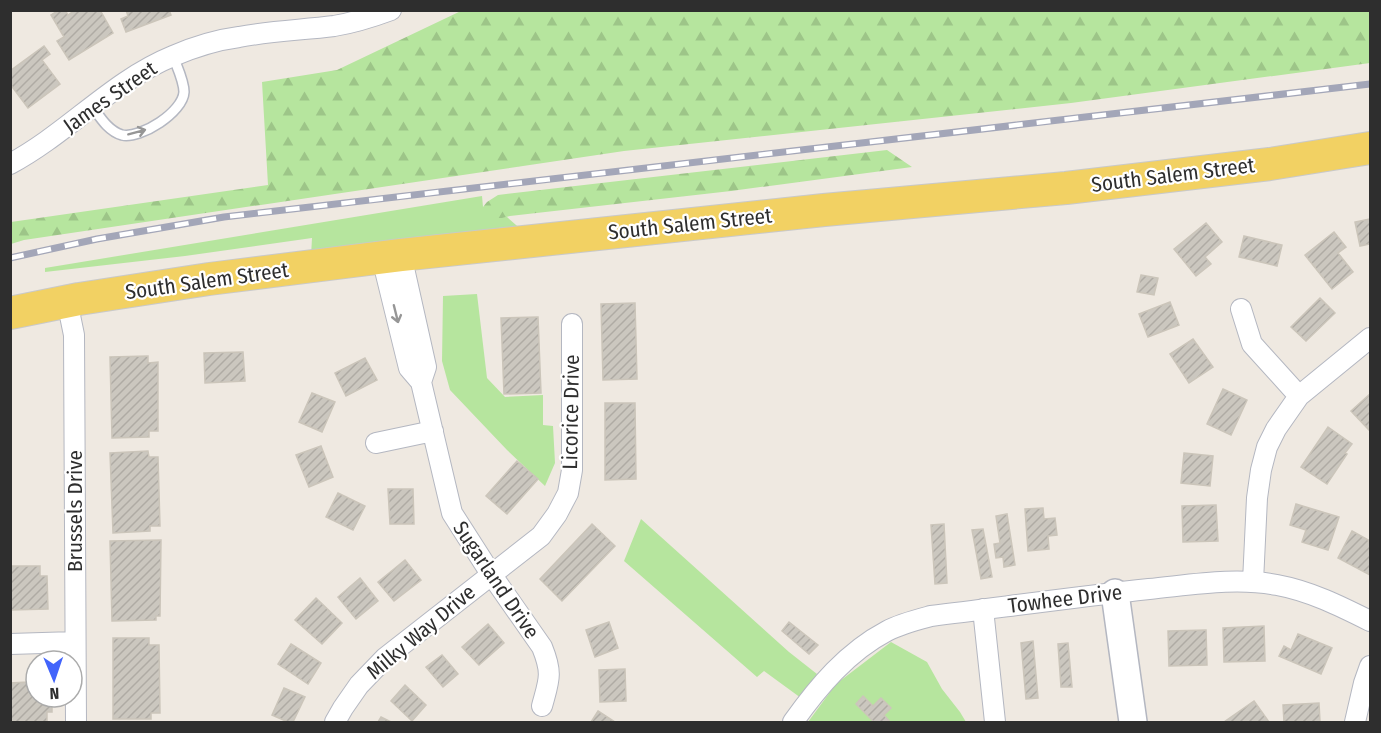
<svg xmlns="http://www.w3.org/2000/svg" width="1381" height="733" viewBox="0 0 1381 733" font-family="'Fira Sans Condensed',sans-serif">
<style>
.grass{fill:#b6e59e}
.forest{fill:url(#forest-firs)}
.building{fill:url(#building-hatch);stroke:#cbc5ba;stroke-width:1.5}
.lines{fill:none;stroke-linecap:round;stroke-linejoin:round}
.lane-casing{stroke:#b4b7c1;stroke-width:12}
.street-casing{stroke:#b4b7c1;stroke-width:22}
.secondary-casing{stroke:#b4b7c1;stroke-width:30}
.primary-casing{stroke:#c9c9c9;stroke-width:34}
.lane{stroke:#fff;stroke-width:9}
.street{stroke:#fff;stroke-width:20}
.secondary{stroke:#fff;stroke-width:27}
.primary{stroke:#f2d163;stroke-width:32}
.rail-casing{stroke:#a3a6b8;stroke-width:7}
.rail{stroke:#fff;stroke-width:4.5;stroke-dasharray:14;stroke-linecap:butt}
.oneway{stroke:#969696}
.labels{text-anchor:middle;dominant-baseline:central;stroke-width:4.5;stroke-linejoin:round;paint-order:stroke}
.street-label{font-size:21px;fill:#2e2e2e;stroke:#fff}
</style>
<defs>
<pattern id="forest-firs" width="22" height="20" patternUnits="userSpaceOnUse" patternTransform="scale(1.5)"><rect width="22" height="20" fill="#b6e59e"/><path d="M5 1l3.5 6h-7zM16 11l3.5 6h-7z" fill="#9dc588"/></pattern>
<pattern id="building-hatch" width="6" height="6" patternUnits="userSpaceOnUse" patternTransform="scale(1.5)"><rect width="6" height="6" fill="#cbc7bf"/><path d="M-1 1l2-2M0 6l6-6M5 7l2-2" fill="none" stroke="#afaba4"/></pattern>
</defs>
<rect width="100%" height="100%" fill="#efe9e1"/>
<path class="grass" d="M482,196l2,22 23,-1 17,15 -213,24 1,-18 -127,18 -140,16v-4z
M477,294l10,84 18,19 38,-2v30l10,1 2,37 -10,23 -38,-36 -57,-60 -8,-29 1,-65z
M641,519l148,133 28,22 -16,24 -37,-27 -7,6 -133,-116z
M891,642l36,20 15,27 18,23 6,10h-158l28,-38z"/>
<path class="forest" d="M463,10l907,1v52l-299,40 -447,48 -600,89 -13,4v-22l257,-37 -6,-103 75,-12z
M887,150l25,17 -181,24 -221,25 -8,2h-19v-11l4,-5 11,-7z"/>
<path class="building" d="M59,10h6l3,5 7,-5h25l13,23 -44,27 -12,-19 7,-4 -13,-22z
M126,10h43l2,5 -45,17 -5,-13 7,-3z
M44,46l6,8 -8,6 18,24 -32,24 -18,-24v-13z
M1370,219v25l-10,2 -5,-24z
M1206,223l16,19 -17,15 6,7 -15,12 -22,-27z
M1334,232l12,15 -8,6 15,19 -21,17 -27,-34z
M1244,236l38,9 -5,21 -38,-9z
M1141,275l17,3 -4,17 -17,-3z
M1320,298l15,15 -29,28 -15,-14z
M1170,302l9,23 -31,12 -9,-23z
M635,303l2,76 -34,1 -2,-76z
M538,317l3,76 -37,1 -3,-76z
M1193,339l20,28 -24,16 -19,-29z
M243,352l2,29 -40,2 -1,-30z
M148,356v7l10,-1v69h-9v6l-37,1 -2,-81z
M365,358l12,22 -31,16 -11,-23z
M1223,389l24,11 -16,35 -24,-11z
M312,393l23,9 -13,30 -23,-10z
M1370,394v37l-19,-20z
M605,403h30l1,76 -31,1z
M1328,427l24,17 -7,9 2,1 -20,30 -26,-17z
M321,446l12,31 -24,10 -13,-32z
M148,451l1,6h9l2,69h-10v5l-37,2 -3,-80z
M1184,453l29,3 -3,30 -29,-3z
M517,461l21,18 -31,35 -21,-18z
M388,489h25l1,35h-24z
M338,493l27,13 -12,24 -27,-13z
M1296,504l43,13 -11,33 -26,-8 4,-12 -16,-5z
M1216,505l2,36 -35,1 -1,-36z
M1043,508l1,11 11,-1 2,17 -9,1 1,13 -21,2 -3,-42z
M1007,514l8,51 -11,2 -1,-10 -7,1 -2,-14 6,-1 -4,-27z
M592,524l23,22 -53,55 -22,-22z
M944,524l3,59 -12,1 -4,-59z
M983,529l9,48 -11,2 -9,-49z
M1352,531l18,10v34l-32,-17z
M161,540l-1,76h-4v4l-44,1 -2,-80z
M405,560l16,20 -27,21 -16,-19z
M10,566h30v10h7l1,33 -38,1z
M360,578l18,23 -22,18 -18,-22z
M316,598l26,25 -20,21 -27,-24z
M609,622l9,26 -23,9 -9,-27z
M789,622l29,23 -9,9 -27,-23z
M488,624l16,19 -25,22 -17,-18z
M1264,626l1,35 -41,1 -1,-34z
M1206,630l1,35 -38,1 -1,-35z
M1298,634l34,14 -11,26 -42,-18 5,-10 7,4z
M113,638h36v7h10l1,68h-9v6h-38z
M1033,641l5,57 -12,1 -5,-56z
M1068,643l4,44h-11l-3,-43z
M291,644l30,19 -13,21 -30,-20z
M442,655l16,19 -15,13 -17,-20z
M625,669l1,32 -26,1 -1,-32z
M36,675v22h16v15h-5v10h-37v-39l18,-1v-6z
M405,685l21,20 -14,16 -21,-20z
M284,688l21,9 -12,25h-5l-16,-7z
M863,696l10,10 8,-8 10,10 -7,7 6,7h-16l-18,-18z
M1254,701l15,21h-45z
M1319,703l1,19h-36l-1,-17z
M598,711l17,11h-24z
M381,717l10,5h-13z"/>
<g class="lines">
<g class="lane-casing">
<path id="lane" d="M92,106c8,11 16,25 30,29 19,4 61,-23 62,-43 0,-11 -7,-25 -11,-36"/>
</g>
<g class="street-casing">
<path id="street" d="M10,164c58,-31 102,-83 163,-108 21,-9 43,-16 66,-19 31,-6 63,-7 95,-11 19,-3 38,-9 57,-16
M401,255l25,112 -5,15
M382,258l27,110 12,14 31,131 39,61 51,73c11,27 7,33 0,59
M67,301l7,34 2,387
M1241,309l11,35 47,52
M376,443l57,-12
M1253,582l4,-84 4,-28 6,-23 9,-18 23,-33 71,-58
M983,609l12,113
M10,644l65,-2
M335,722l8,-14 16,-23 26,-27 156,-122 16,-22 11,-21 4,-23v-146
M793,722c25,-35 54,-70 94,-91 13,-7 29,-11 44,-15 73,-9 145,-19 218,-27 42,-4 86,-12 128,-4 33,6 63,21 93,36
M1355,722l9,-39 6,-17"/>
</g>
<g class="secondary-casing">
<path id="secondary" d="M1115,593l18,129"/>
</g>
<g class="primary-casing">
<path id="primary" d="M10,313l69,-14 130,-20 192,-24 423,-45 242,-22 204,-24 100,-16"/>
</g>
<use href="#lane" class="lane"/>
<use href="#street" class="street"/>
<use href="#secondary" class="secondary"/>
<use href="#primary" class="primary"/>
<g class="rail-casing">
<path id="rail" d="M10,258l87,-19 127,-22 1146,-133"/>
</g>
<use href="#rail" class="rail"/>
</g>
<defs><path id="oneway-shaft" d="M-6 0H5M1.5-3L5.5 0L1.5 3" fill="none" stroke-width="1.6" stroke-linecap="round" stroke-linejoin="round" transform="scale(1.5)"/></defs>
<g class="oneway">
<use href="#oneway-shaft" transform="translate(137 132) rotate(-15)"/>
<use href="#oneway-shaft" transform="translate(396 314) rotate(76)"/>
</g>
<g class="labels">
<g class="street-label">
<text transform="translate(110 97) rotate(-35)">James Street</text>
<text transform="translate(1173 175) rotate(-7)">South Salem Street</text>
<text transform="translate(690 224) rotate(-6)">South Salem Street</text>
<text transform="translate(207 281) rotate(-8)">South Salem Street</text>
<text transform="translate(571 412) rotate(-89)">Licorice Drive</text>
<text transform="translate(75 511) rotate(-90)">Brussels Drive</text>
<text transform="translate(496 580) rotate(56)">Sugarland Drive</text>
<text transform="translate(1065 599) rotate(-7)">Towhee Drive</text>
<text transform="translate(421 632) rotate(-40)">Milky Way Drive</text>
</g>
</g>
<rect width="1381" height="733" fill="none" stroke="#2e2e2e" stroke-width="24"/>
<g transform="translate(54 679) rotate(178)"><circle r="28" fill="#ffffff" stroke="#ababab" stroke-width="1.5"/>
<path d="M0-4.5L10 22L0 15L-10 22Z" fill="#4264fb"/>
<text y="-9" font-size="16" font-weight="bold" text-anchor="middle" fill="#2e2e2e">N</text>
</g>
</svg>
